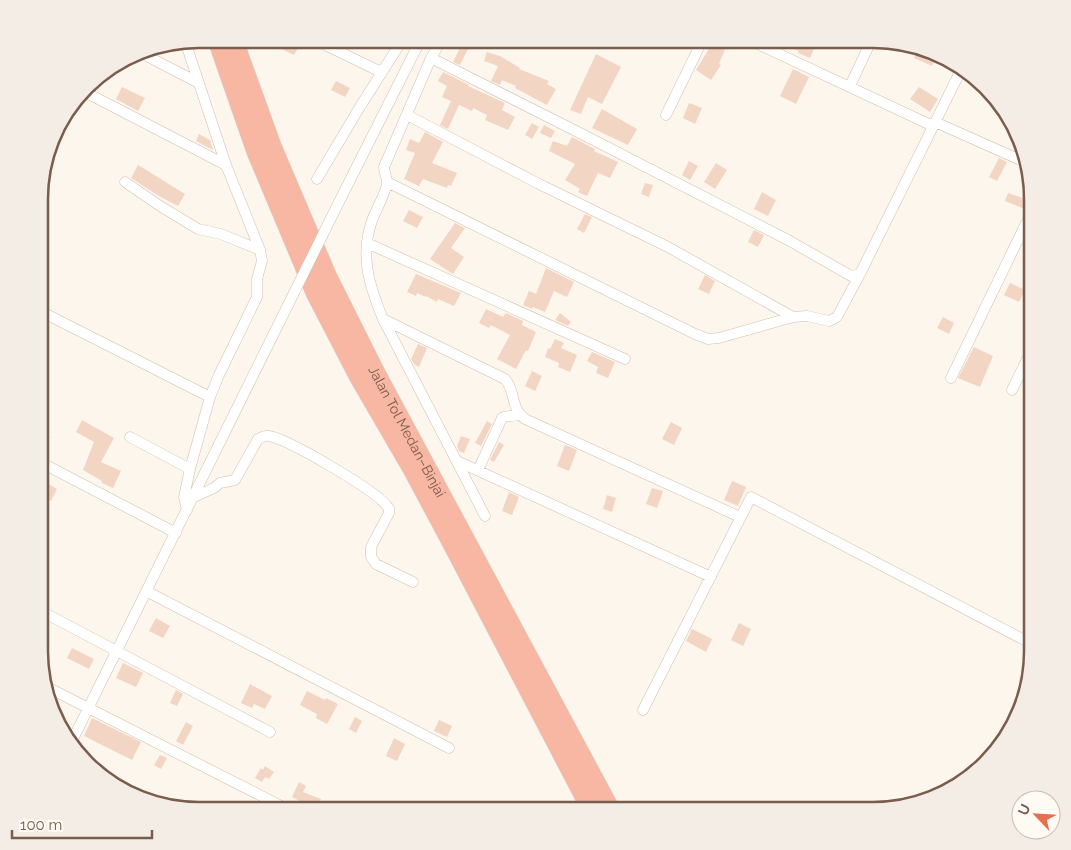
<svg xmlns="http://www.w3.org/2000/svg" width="1071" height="850" viewBox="0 0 1071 850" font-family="Raleway,sans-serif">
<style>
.building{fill:#f3d5c3}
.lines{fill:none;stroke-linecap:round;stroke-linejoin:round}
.street-casing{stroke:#d1beb0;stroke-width:11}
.highway-casing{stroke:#dad1cd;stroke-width:20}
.street{stroke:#fff;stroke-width:10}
.highway{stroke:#f7b7a3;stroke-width:19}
.street-bridge-casing{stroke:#d1beb0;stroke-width:11;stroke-linecap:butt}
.street-bridge{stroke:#fff;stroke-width:10}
.labels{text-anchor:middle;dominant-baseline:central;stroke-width:4;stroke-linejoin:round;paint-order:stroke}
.street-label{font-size:14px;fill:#7a5c4d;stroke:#fffaf3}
.rim{fill:none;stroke:#7a5c4d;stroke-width:2.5}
</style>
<rect width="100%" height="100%" fill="#fdf6ec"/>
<path class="building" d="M278,39h12l10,6 -6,10 -19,-9z
M713,39h16l-10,25 2,1 -10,15 -15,-10 13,-21z
M768,39h42l7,3 -7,16 -12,-5 1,-2z
M464,40l7,3 -11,22 -7,-3z
M919,48l18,8 -5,10 -18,-8z
M487,52l13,4 20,12 -1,1 30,12 -2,3 9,5 -9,16 -32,-17 1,-2 -14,-6 -2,5 -9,-4 7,-15 -14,-5z
M596,54l25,13 -19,37 -14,-7 -7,17 -11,-4z
M793,69l16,8 -13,27 -16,-8z
M104,72l-7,14 -7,-3 3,-5z
M443,72l26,13 -1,1 37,17 -3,7 13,7 -7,13 -23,-10 2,-5 -14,-7 -1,3 -13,-6 -11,24 -8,-4 11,-24 -9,-4 5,-11 -9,-5z
M336,81l14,7 -5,9 -14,-7z
M122,87l23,11 -7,13 -22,-12z
M919,87l19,12 -8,13 -20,-13z
M689,103l13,5 -7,16 -12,-6z
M602,109l35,20 -9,16 -36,-17z
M532,123l7,4 -7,12 -7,-4z
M544,125l11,6 -4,7 -11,-5z
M425,132l18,10 -11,21 25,10 -6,13 -3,-1 -1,3 -24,-9 -4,7 -15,-7 11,-26 -9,-3 4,-11 9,4z
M199,134l11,6 3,10 -17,-9z
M572,137l23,12 -1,2 24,11 -8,16 -12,-5 -11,23 -9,-4 2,-3 -15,-9 10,-16 -26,-13 4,-10 14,5z
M999,158l8,4 -10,19 -8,-4z
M689,161l9,5 -8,14 -8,-5z
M716,163l11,7 -12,19 -11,-7z
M138,165l47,29 -7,12 -21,-11 -26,-17z
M645,183l8,2 -4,12 -8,-3z
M762,192l14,8 -8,16 -14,-7z
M1008,193l20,7 -3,9 -20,-8z
M409,210l14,7 -6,11 -14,-7z
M585,214l7,3 -8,16 -7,-4z
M455,223l10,5 -14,20 13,9 -11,17 -23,-15z
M754,230l10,5 -6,12 -10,-5z
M546,268l28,14 -7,15 -13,-6 -9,21 -12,-5 -1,2 -9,-4 6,-14 7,3z
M416,274l45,19 -7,13 -16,-7 -1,3 -11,-6v1l-9,-4 -1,3 -9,-4z
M705,275l10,6 -6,13 -11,-5z
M1010,283l15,7 -6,12 -15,-7z
M486,309l17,8 3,-4 17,8 -1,4 14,7 -8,19 -2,-1 -10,19 -19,-10 13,-24 -19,-10 -2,3 -10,-5z
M560,313l11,9 -3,4 -13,-6z
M943,317l11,6 -5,11 -12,-6z
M555,339l9,4 -3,5 16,7 -7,17 -12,-5 1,-4 -14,-6 3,-9 2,1z
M418,344l9,4 -8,19 -4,-2 -4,-6z
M974,347l19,9 -13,31 -22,-9z
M592,352l23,10 -7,16 -12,-5 2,-6 -11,-6z
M532,371l10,5 -7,15 -10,-5z
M82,420l32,18 -13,24 20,9 -8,17 -11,-5v-2l-19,-11 11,-28 -18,-10z
M487,421l5,3 -11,22 -6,-3z
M671,422l11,6 -8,17 -12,-6z
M43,433l7,4 -10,18v-15z
M461,436l9,3 -6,14 -5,-2 -2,-5z
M499,442l5,3 -10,17 -4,-2z
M565,445l12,5 -8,21 -12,-5z
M40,479l17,10 -6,12 -12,-6z
M732,481l14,6 -8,19 -14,-6z
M652,488l11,3 -6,17 -11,-4z
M509,492l10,5 -7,18 -10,-4z
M607,495l9,3 -4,14 -9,-3z
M156,618l14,8 -7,12 -14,-7z
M39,619l10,4 -10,21z
M739,623l12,6 -8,17 -12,-6z
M692,629l20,10 -6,13 -20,-11z
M72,648l22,11 -5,10 -22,-11z
M123,663l20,10 -7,14 -20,-9z
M250,684l22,12 -7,13 -11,-5 -2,4 -11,-5z
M176,690l7,4 -6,12 -7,-3z
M307,691l18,9 1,-2 12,6 -11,20 -11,-6 1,-4 -17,-9z
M51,707l13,7 -4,7 -6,-3z
M355,717l7,4 -6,12 -7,-4z
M92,718l49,24 -9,18 -48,-24z
M439,720l13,6 -5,11 -13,-6z
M186,722l7,4 -10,19 -7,-4z
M394,738l11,6 -8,17 -11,-5z
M160,755l7,3 -6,11 -7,-4z
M265,766l9,6 -5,7 -4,-2 -3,5 -7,-4 6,-10 2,2z
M299,782l7,4 -3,6 18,7 -4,11 -25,-13z"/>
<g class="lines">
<g class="street-casing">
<path id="street" d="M313,39l64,31 3,1 5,-3
M442,39l-11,19 -47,109c0,5 3,10 3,15 1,5 -11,29 -14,36 -14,36 -4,67 10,101l102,197
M747,39l186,87
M185,41l41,124 34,85 2,11 -5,18v18l-38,78 -9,22 -20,72
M139,52l60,31
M431,58l145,73 214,110 61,35 9,-2
M850,86l22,-47
M83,91l143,74
M407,115l130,68 131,64 125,70
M666,115l37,-76
M935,122l90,40
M317,179l41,-69 45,-71
M125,182l35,24 38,23 23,5 39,16
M387,182l308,152 13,5 11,-1 74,-21 14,-1 22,5 8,-4 23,-43 102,-206
M336,208l85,-169
M367,243l258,116
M40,311l170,86
M383,319l122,60c11,12 5,29 20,40l215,98
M951,378l81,-167
M1012,390l20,-41
M130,437l60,32 -6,28 3,13
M457,461l254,116
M40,462l136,71
M478,470l24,-52c5,-4 11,0 17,-4
M194,497l20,-9 6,-5 15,-3 23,-41c4,-2 7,-4 11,-3 19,3 106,54 118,70 3,3 2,2 2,7l-18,34v10l5,7 37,18
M146,591l303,157
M39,610l231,122
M45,686l246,125
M643,710l108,-213 281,147
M71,743l216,-436"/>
</g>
<g class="highway-casing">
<g id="highway">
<path d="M217,39l39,112 60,143 43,83 54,93 39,73 140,268"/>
<path id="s1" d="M233,39l39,108 55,129 47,94 237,441"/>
</g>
</g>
<use href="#street" class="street"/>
<use href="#highway" class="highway"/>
<g class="street-bridge-casing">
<path id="street-bridge" d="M287,307l49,-99"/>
</g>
<use href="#street-bridge" class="street-bridge"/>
</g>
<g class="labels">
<g class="street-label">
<text stroke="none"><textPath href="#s1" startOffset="430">Jalan Tol Medan–Binjai</textPath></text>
</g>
</g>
<path d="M0 0H1071V850H0ZM199 48H873A151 151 0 0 1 1024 199V651A151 151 0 0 1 873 802H199A151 151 0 0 1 48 651V199A151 151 0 0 1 199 48Z" fill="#f4ede6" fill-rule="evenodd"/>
<path class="rim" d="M199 48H873A151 151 0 0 1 1024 199V651A151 151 0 0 1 873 802H199A151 151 0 0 1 48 651V199A151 151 0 0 1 199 48Z"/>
<g transform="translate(1036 815) rotate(295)"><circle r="24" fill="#fffaf3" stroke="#cabbb1"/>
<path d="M0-4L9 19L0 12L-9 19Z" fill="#e76f51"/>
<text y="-8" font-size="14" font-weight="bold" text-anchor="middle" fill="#7a5c4d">U</text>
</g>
<path d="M12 830v8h140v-8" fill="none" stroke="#7a5c4d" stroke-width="2.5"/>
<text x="20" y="830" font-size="15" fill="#7a5c4d" stroke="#fffaf3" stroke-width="4" paint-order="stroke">100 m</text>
</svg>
